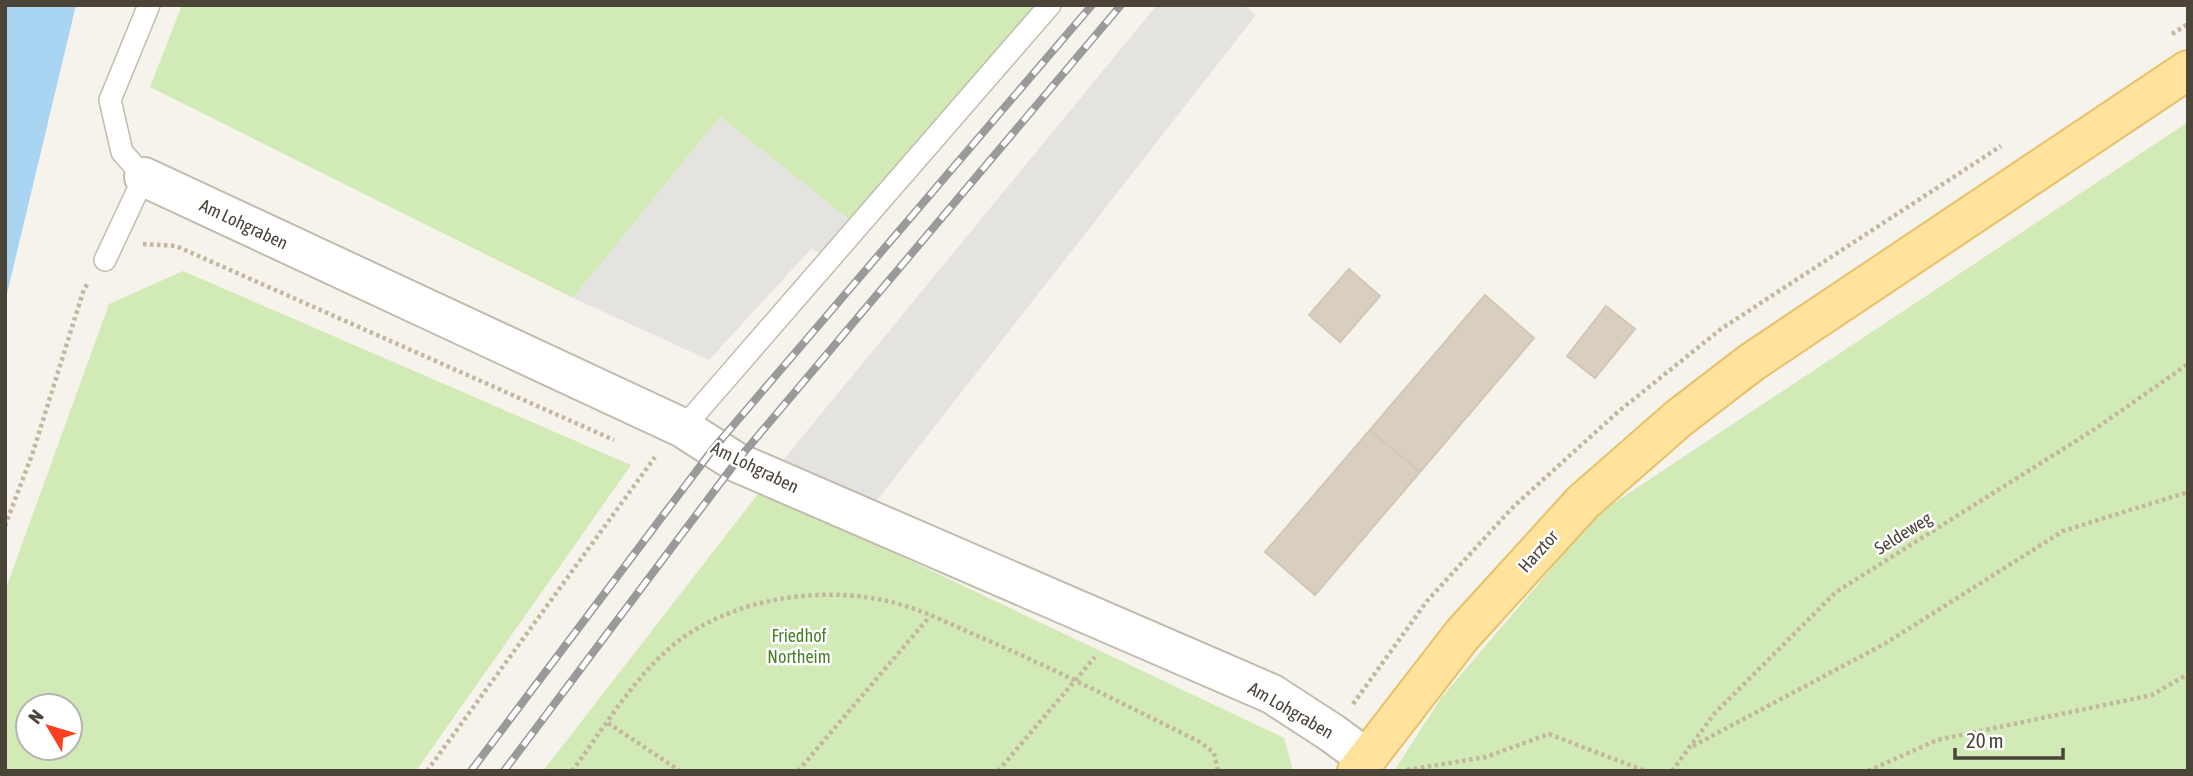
<svg xmlns="http://www.w3.org/2000/svg" width="2193" height="776" viewBox="0 0 2193 776" font-family="'Asap Condensed',sans-serif">
<style>
.green{fill:#d2eab5;fill-rule:evenodd}
.parking{fill:#e5e3e0}
.water{fill:#a9d4f2}
.building{fill:#d8cfc1;stroke:#d3c7b4;stroke-width:2}
.lines{fill:none;stroke-linecap:round;stroke-linejoin:round}
.service-casing{stroke:#c2bbae;stroke-width:24}
.minor-casing{stroke:#c2bbae;stroke-width:42}
.primary-casing{stroke:#e6c16a;stroke-width:42}
.path{stroke:#c4b79f;stroke-width:4.5;stroke-dasharray:3.5 3.5;stroke-linecap:butt}
.service{stroke:#fff;stroke-width:21}
.minor{stroke:#fff;stroke-width:38}
.primary{stroke:#ffe39c;stroke-width:38}
.rail-casing{stroke:#9a9a9a;stroke-width:8}
.rail{stroke:#fff;stroke-width:5;stroke-dasharray:16;stroke-linecap:butt}
.labels{text-anchor:middle;dominant-baseline:central;stroke-width:5;stroke-linejoin:round;paint-order:stroke}
.street-label{font-size:18px;fill:#4b4439;stroke:#fff}
.park-label{font-size:18px;fill:#4a7f2a;stroke:#fff}
</style>
<rect width="100%" height="100%" fill="#f6f3ec"/>
<path class="green" d="M182,5h855l-186,216 -131,-104 -147,181 -423,-211z
M2188,122v649h-794l47,-73 158,-185z
M183,271l448,194 -215,306h-411v-180l104,-287zM28,706h42v42h-42z
M761,490l523,248 9,32 -750,1z"/>
<path class="parking" d="M1157,5h87l12,10 -392,502 -94,-41z
M720,117l131,104 -30,33 -10,-5 -102,111 -136,-62z"/>
<path class="water" d="M5,5h71l-71,297z"/>
<path class="building" d="M1349,269l31,27 -40,46 -31,-27z
M1485,295l49,43 -114,134 -50,-42z
M1606,306l29,23 -40,49 -28,-22z
M1370,430l50,42 -105,123 -50,-43z"/>
<g class="lines">
<g class="service-casing">
<path id="service" d="M105,260l39,-83 -22,-25 -12,-52 39,-95
M683,428l367,-423"/>
</g>
<g class="minor-casing">
<path id="minor" d="M144,177l539,251 53,34 536,232 60,39 34,25"/>
</g>
<g class="primary-casing">
<path id="primary" d="M1357,771l105,-136 121,-133 96,-84 73,-56 436,-292"/>
</g>
<path class="path" d="M2172,34l16,-10
M143,244l33,2 438,194
M5,526l28,-74 51,-163 5,-7
M1353,704l74,-103 87,-95 105,-95 102,-82 280,-183
M608,723l72,48
M1693,746l193,-103 177,-112 125,-39
M1407,770l79,-13 63,-23 96,37
M427,771l228,-314
M572,771c29,-39 56,-84 91,-117 56,-53 150,-70 224,-53 32,7 63,23 93,36 75,32 147,69 220,105l14,11 4,18
M798,771l132,-155
M998,771l97,-114
M1672,771l42,-57 122,-122 262,-165 90,-63
M1868,771l69,-31 215,-45 36,-21"/>
<use href="#service" class="service"/>
<use href="#minor" class="minor"/>
<use href="#primary" class="primary"/>
<g class="rail-casing">
<path id="rail" d="M471,771l242,-322 379,-444
M504,771l232,-309 385,-457"/>
</g>
<use href="#rail" class="rail"/>
</g>
<g class="labels">
<g class="street-label">
<text transform="translate(244 224) rotate(25)">Am Lohgraben</text>
<text transform="translate(755 467) rotate(26)">Am Lohgraben</text>
<text transform="translate(1903 533) rotate(-32)">Seldeweg</text>
<text transform="translate(1538 551) rotate(-48)">Harztor</text>
<text transform="translate(1291 710) rotate(30)">Am Lohgraben</text>
</g>
<g class="park-label">
<text x="799" y="635">Friedhof<tspan x="799" dy="21">Northeim</tspan></text>
</g>
</g>
<rect width="2193" height="776" fill="none" stroke="#4b4439" stroke-width="14"/>
<g transform="translate(49 727) rotate(308)"><circle r="33" fill="#ffffff" stroke="#b7b4b0" stroke-width="2"/>
<path d="M0-5L12 26L0 18L-12 26Z" fill="#fc3f1d"/>
<text y="-10" font-size="19" font-weight="bold" text-anchor="middle" fill="#4b4439">N</text>
</g>
<path d="M1955 748v10h108v-10" fill="none" stroke="#4b4439" stroke-width="3.5"/>
<text x="1966" y="748" font-size="21" fill="#4b4439" stroke="#ffffff" stroke-width="5" paint-order="stroke">20 m</text>
</svg>
